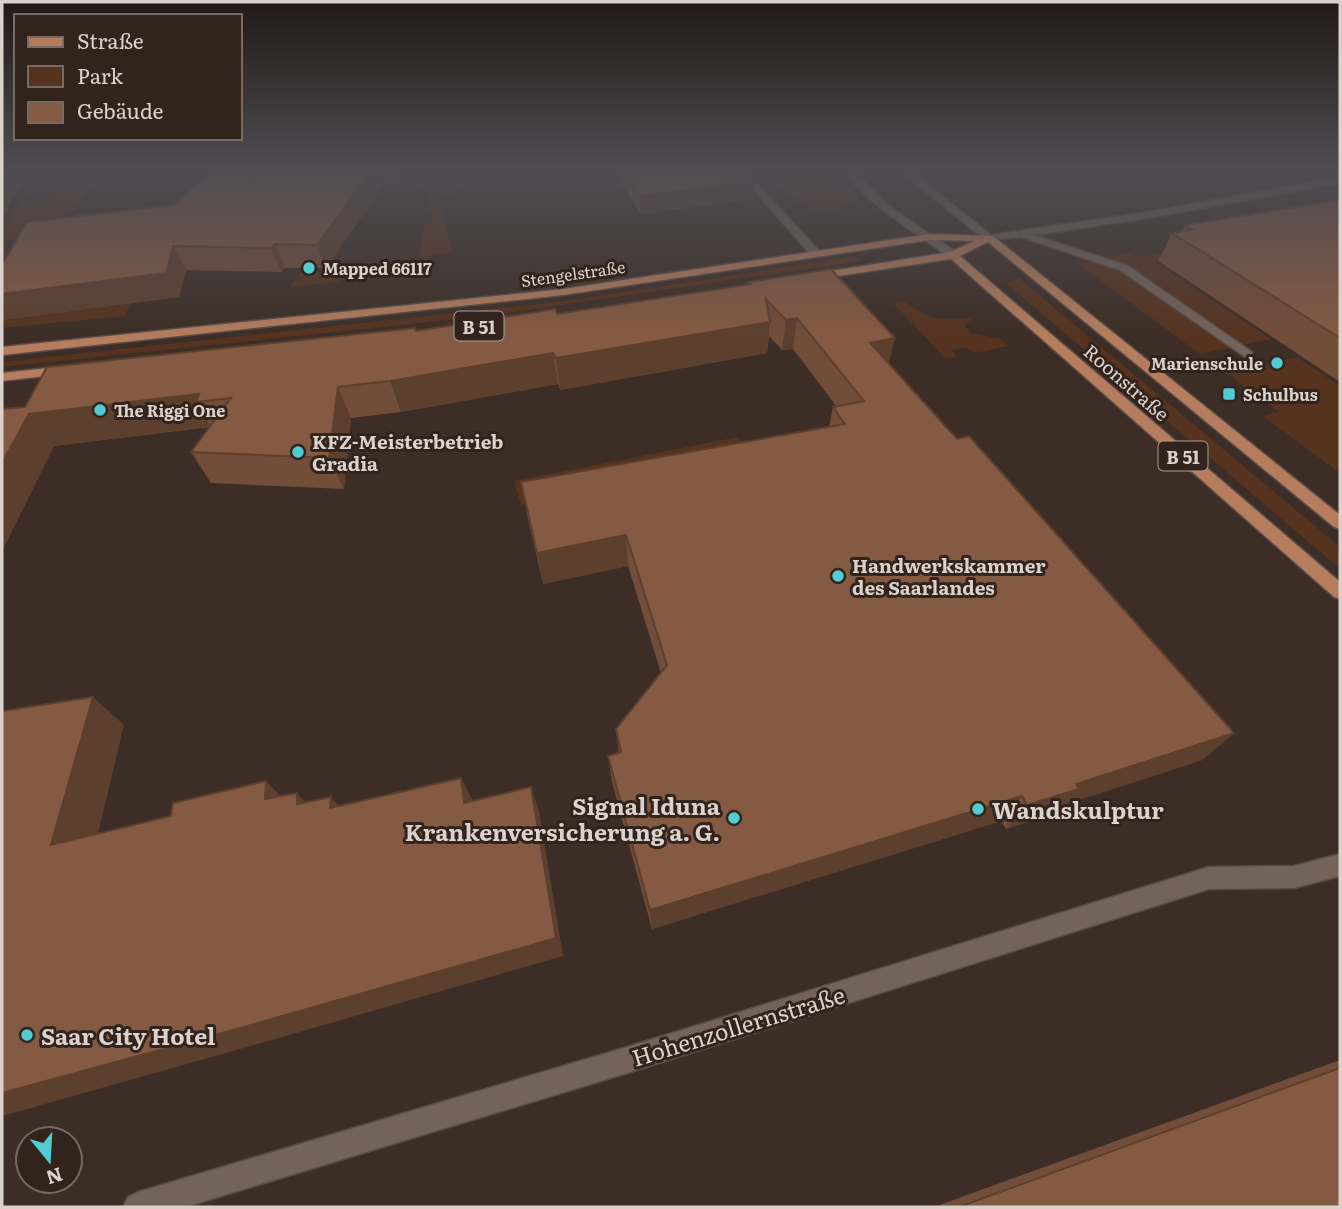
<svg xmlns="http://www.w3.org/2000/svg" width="1342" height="1209" viewBox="0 0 1342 1209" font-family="Literata,serif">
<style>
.green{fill:#56331f}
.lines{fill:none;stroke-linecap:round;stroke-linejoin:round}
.minor-casing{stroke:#574b44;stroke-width:3}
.major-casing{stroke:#574b44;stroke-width:3}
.minor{fill:#73635a;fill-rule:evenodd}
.major{fill:#b57d5d;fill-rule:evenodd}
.wall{fill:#724d39}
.shaded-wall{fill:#5d3f2e}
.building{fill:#855a42;stroke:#5d3f2e;stroke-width:2}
.poi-dot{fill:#51ccd3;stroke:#32241d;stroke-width:2.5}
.labels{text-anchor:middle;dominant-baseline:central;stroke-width:6;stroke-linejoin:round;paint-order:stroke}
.far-poi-label{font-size:16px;font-weight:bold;fill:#dbd2cd;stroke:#32241d;text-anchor:start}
.far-street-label{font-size:16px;fill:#dbd2cd;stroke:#32241d}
.shield{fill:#32241d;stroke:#a89e98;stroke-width:2}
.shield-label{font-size:18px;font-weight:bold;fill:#dbd2cd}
.street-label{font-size:19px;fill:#dbd2cd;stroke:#32241d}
.poi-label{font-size:19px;font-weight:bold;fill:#dbd2cd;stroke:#32241d;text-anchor:start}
.near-poi-label{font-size:23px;font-weight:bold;fill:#dbd2cd;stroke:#32241d;text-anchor:start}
.near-street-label{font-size:23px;fill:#dbd2cd;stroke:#32241d}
</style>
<rect width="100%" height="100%" fill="#3c2e26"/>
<path class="green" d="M39,169h21l-38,35h18l44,-35h17l-27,43 -58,27 -14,2v-10z
M764,169h71l24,30c-44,28 -65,0 -95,-30z
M459,170l6,17 -24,13 -7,-16 18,69 -32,4 4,-34 9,-1 -8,-36h-11l13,-4h29l-2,-7 -5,1 -2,-5z
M1131,253l6,4 22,-4 5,6 -9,3 116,77 -71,15 -123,-91z
M856,256l5,5 -376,55 -483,51v-5l564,-61z
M32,265l-28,55 126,-16 -5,12 -123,12v-59z
M301,272h45l-7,10 -49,5z
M1020,279l320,268v22l-335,-287z
M904,301c25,19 39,21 69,16l-8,9 6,7 30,6 8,7 -35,7 -8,-6 -15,3 6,7 -12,1 -52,-55z
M1297,357l43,29v87l-77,-57 16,-4 -53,-39z
M738,437l11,21 -95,23 -133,24 -7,-24z"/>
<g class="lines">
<g class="minor-casing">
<path id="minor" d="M735,169h9l76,83v4h-8z
M856,169h10l-7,7 30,30 68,47v4h-8l-67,-47 -23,-21 -10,-13z
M898,169h10l83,66 151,-22 198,-36v6l-198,36 -108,16 94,31 124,86v6l-4,1 -128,-89 -99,-33 -36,3z
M1340,854v22l-46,12 -85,1 -585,185 -439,133h-62l5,-10 10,-5 486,-144 585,-181 85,-1z"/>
</g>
<g class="major-casing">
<path id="major" d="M930,234l63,2 347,279v14l-6,-2 -346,-285 -28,14 380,326v17l-6,-2 -383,-338 -139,21 -6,-3 6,-3 138,-22 24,-11 -44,-1 -367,55 -561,60v-8l561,-58z
M66,366l6,4 -1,3 -69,8v-8z"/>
</g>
<use href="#minor" class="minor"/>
<use href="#major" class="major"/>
</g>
<path class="wall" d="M213,169h187l1,14h-16l-59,85h-41l-4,4 -95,-2 -7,27 -176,23 -1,-1v-25l172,-89z
M612,169h132l10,12 -1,18 -112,15z
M1340,200v182l-182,-121 14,-28 10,-2 3,-6z
M749,282l140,81 68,76 277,294 -32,27 -139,45 -8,8 -49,16 -5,-8 -349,108 -40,-147 -4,-26 11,-3 -3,-24 45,-56 -33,-107 -85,18 -16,-70 302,-87 4,-20h4l-44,-58 -11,1 -13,-14 -2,17 -207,37 -2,-6 -157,28 -50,6 -7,71 -133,-6 -20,-31 19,-25 -156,19 -52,105v-142l23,-2 391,-76 141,-17 192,-29z
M1340,1060v147h-406z"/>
<path class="shaded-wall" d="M2,169h30l-30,48z
M372,169h9l4,14 -59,85 -9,-23z
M397,169h3l1,14z
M754,181l-1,18 -112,15v-18z
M275,244l10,24 -4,4 -10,-24z
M173,246l13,24 -7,27 -176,23 -1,-1v-25z
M797,318l-4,31 -11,1 4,-30z
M770,322l-3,31 -207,37 -4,-32z
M895,338l-8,32 -17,-27z
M553,353l5,31 -157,28 -11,-31z
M338,387l13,31 -7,71 -15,-31z
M199,394l-3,8 15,24 -157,20 -52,105v-88l27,-49z
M626,535l2,31 -85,18 -6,-31z
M93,697l31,28 -34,142 -39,-22z
M1234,733l-32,27 -139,45 -8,8 -49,16 21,-24 49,-21z
M461,778l13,25h-10z
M266,781l24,25 -25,-7z
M531,787l8,24 24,145 -305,88 -256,72v-23z
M297,793l22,24 -22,-13z
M1022,796l-21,25 -349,108 -2,-19z
M331,797l20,24 -21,-13z"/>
<path class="building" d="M213,169h159l-55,76 -42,-1 -4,4 -98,-2 -7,27 -164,21v-29l25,-43 147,-17z
M623,169h121l10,12 -113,15z
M1340,200v138l-168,-105 20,-3 -7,-5z
M831,269l64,69 -25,5 87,96 12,-3 265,297 -158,51 3,5 -52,16 -5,-9 -372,114 -42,-154 13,-4 -5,-23 51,-64 -41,-130 -89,18 -16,-71 324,-58 -12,-17 31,-6 -67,-83 -11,2 -20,-21 4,23 -214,36 -3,-5 -163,28 -52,6 -9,71 -138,-6 40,-54 -35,4 3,-8 -170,20 -27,49v-54l23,-2 22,-40 368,-39 1,3 139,-22 2,5 194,-30 -2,-2z
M93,697l-42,148 120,-29 2,-13 93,-22 -1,18 32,-6v11l34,-7 -1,11 131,-30 3,25 67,-16 25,151 -330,94 -224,61v-382z
M1340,1068v139h-381z"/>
<linearGradient id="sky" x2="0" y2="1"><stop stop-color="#211915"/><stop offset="0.5" stop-color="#504c52"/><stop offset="1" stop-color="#504c52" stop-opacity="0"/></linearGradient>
<rect width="1342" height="339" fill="url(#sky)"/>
<g class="poi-dot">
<circle cx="309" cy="268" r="7"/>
<circle cx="1277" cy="363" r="7"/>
<rect x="1222" y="387" width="14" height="14" rx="3.5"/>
<circle cx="100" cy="410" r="7"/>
<circle cx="298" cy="452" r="7"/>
<circle cx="838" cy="576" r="7"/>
<circle cx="978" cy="809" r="7"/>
<circle cx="734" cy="818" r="7"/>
<circle cx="27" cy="1035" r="7"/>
</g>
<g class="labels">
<g class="far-poi-label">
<text x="323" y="268">Mapped 66117</text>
<text x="1263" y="363" text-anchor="end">Marienschule</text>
<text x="1243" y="394">Schulbus</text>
<text x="114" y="410">The Riggi One</text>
</g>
<g class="far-street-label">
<text transform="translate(573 273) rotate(-8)">Stengelstraße</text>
</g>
<g class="shield">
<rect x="454.5" y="311.5" width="49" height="29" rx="5"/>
<rect x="1158.5" y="441.5" width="49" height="29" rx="5"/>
</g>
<g class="shield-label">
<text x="479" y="326">B 51</text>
<text x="1183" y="456">B 51</text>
</g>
<g class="street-label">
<text transform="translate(1127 382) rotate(41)">Roonstraße</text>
</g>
<g class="poi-label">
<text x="312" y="441">KFZ-Meisterbetrieb<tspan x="312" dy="22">Gradia</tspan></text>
<text x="852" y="565">Handwerkskammer<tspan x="852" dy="22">des Saarlandes</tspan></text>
</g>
<g class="near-poi-label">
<text x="720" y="805" text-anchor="end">Signal Iduna<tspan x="720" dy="26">Krankenversicherung a. G.</tspan></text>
<text x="992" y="809">Wandskulptur</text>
<text x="41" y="1035">Saar City Hotel</text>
</g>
<g class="near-street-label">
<text transform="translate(738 1025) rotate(-17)">Hohenzollernstraße</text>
</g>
</g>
<rect width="1342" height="1209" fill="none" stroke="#dbd2cd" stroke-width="7"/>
<rect x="14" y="14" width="228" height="126" fill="#32241d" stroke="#766a63" stroke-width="2"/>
<rect x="28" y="37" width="35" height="10" fill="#b57d5d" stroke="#766a63" stroke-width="2"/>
<text x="77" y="49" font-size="21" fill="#dbd2cd">Straße</text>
<rect x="28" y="66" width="35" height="21" fill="#56331f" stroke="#766a63" stroke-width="2"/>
<text x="77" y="84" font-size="21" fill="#dbd2cd">Park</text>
<rect x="28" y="102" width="35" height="21" fill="#855a42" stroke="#766a63" stroke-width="2"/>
<text x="77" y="119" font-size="21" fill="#dbd2cd">Gebäude</text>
<g transform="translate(49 1160) rotate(162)"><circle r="33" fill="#32241d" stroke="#766a63" stroke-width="2"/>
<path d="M0-5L12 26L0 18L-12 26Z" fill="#51ccd3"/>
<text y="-10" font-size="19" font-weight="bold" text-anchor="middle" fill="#dbd2cd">N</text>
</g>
</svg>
